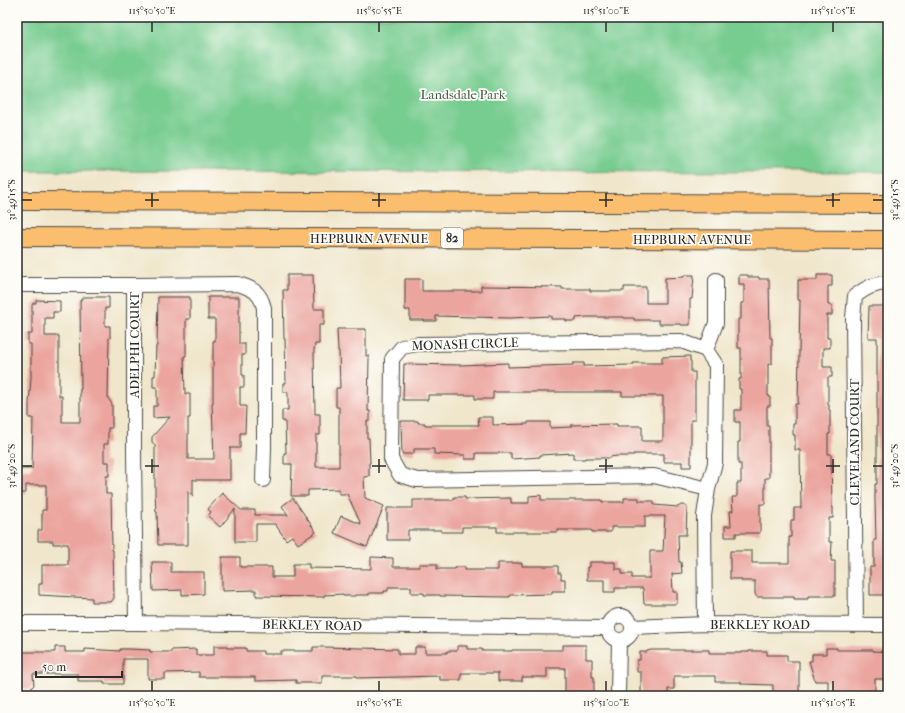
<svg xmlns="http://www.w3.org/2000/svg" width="905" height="713" viewBox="0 0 905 713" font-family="'IM FELL French Canon',serif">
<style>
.green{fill:#77cc90;stroke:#517c5e}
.building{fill:#eba49e}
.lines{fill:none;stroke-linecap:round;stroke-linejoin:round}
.minor-casing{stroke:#494743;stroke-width:16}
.major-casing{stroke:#494743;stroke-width:20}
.minor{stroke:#fff;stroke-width:14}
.major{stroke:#fbbe6e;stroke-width:18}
.ticks{fill:none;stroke:#2b2b2b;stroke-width:1.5}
.labels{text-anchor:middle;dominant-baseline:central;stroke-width:3.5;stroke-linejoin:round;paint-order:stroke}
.shield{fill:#fdfcf7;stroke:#6a6a68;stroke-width:1}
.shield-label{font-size:12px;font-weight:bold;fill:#2b2b2b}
.park-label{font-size:13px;fill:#425b49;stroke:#fdfcf7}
.street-label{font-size:13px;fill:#2b2b2b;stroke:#fdfcf7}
.neatline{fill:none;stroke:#2b2b2b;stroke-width:1.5}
.ticks-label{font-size:10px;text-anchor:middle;fill:#2b2b2b}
</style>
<rect width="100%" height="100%" fill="#fdfcf7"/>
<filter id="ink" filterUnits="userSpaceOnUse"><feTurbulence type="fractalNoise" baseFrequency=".025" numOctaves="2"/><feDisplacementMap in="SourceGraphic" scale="8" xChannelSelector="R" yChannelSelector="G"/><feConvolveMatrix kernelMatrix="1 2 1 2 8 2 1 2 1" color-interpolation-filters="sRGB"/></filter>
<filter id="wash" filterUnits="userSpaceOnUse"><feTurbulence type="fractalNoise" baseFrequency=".012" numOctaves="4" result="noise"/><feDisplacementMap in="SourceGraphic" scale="16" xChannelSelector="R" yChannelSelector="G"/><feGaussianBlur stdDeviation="0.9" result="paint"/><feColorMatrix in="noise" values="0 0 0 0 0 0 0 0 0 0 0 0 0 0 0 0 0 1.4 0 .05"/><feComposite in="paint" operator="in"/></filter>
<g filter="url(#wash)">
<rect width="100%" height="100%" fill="#f0e6cb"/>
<path class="green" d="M17,17h871v155l-871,-1z"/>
<g id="blocks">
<path class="building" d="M287,275h26l1,34h10v16h-5v19h-4l-1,6 1,64h5v21h-4v32h23v-60h-3v-19h4l-1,-37h-1l-1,-22h29v27h3l-1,55h2v10h-3v17h2l1,25h-1v13l-5,1 1,21 19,8 -17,41 -33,-14 7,-17 20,8 -14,-30h-8v-5l-31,1v6h-17l1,-32h-8v-11h2l-1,-32h-3v-11h6v-18h-5v-9h3l-1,-44h-1l-1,-49h4z
M684,275h10l-2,24h-2v26h-9v-1h-22v-4h-25v-2h-10v-1h-38l-10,1v3h-10v-2h-15v-3l-41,2 -74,-2v5h-12v-1h-14v-10h-5v-31h17v12h59v-5l81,1v2h28v2h34v-4h22v16h19v-25l19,-1z
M739,275h9v2h11v2h10l1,59h2v26h-4v32h2v10h-3v20h2v52h-4v26h-5v29h-24v4h-11v-11h6l-1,-15h3l-1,-14h5v-14h4v-19h-3v-22h2v-20h-5v-12h6v-21h-2v-10h2v-31h-3v-29h3v-16h3v-19h-5z
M817,275h15v11h-4v19h4v10h-5v23h3v10h-7v19h9v10h-4v28h1v5h1v24h-2v20h3l1,53h1v11h-4v24h3l-1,19h4v35h-27v3h-14v-2h-37l-2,-3v-13h-14v-2h-11v-28h22v12h37v-26h2v-17h3v-12h7l-1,-58h-5v-15h-2v-11h2v-20h3l2,-104h-2v-20h19z
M83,297h26v11h-4v18h5v12h-1l-1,60 4,6v24h-4v16h-4v18h5v14h-3v18h5l1,56h1l1,48 -3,4h-19v-4l-53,-3v-11h3v-19h26v-21h-15v-3h-15v-11h4v-20h4v-25h-20v8h-9v-24h15l1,-51h-4v-15l2,-25v-34h-3v-10h4v-29l1,-2h3v-3l24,1v11h-7v6h-8v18h14v60h3v26h18v-33h1l-1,-88z
M158,297h32v22h-4v37h-2l1,38h5v24h-2v41h26l-2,-56h1v-62h2v-22h-7v-22h31v47h6v11h-3v20h2v12h-4v19h6l-1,27h-5v15h-10v32h-35l-2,-1v17l-5,-5v54h-30l-1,-33h-1l-1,-19v-48l-3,-3v-5l18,-20 -17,1v-12h4v-19h-4v-11h2l1,-30h1z
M869,306h19v10h-2v33h2v246h-18v-28h4v-27h2l-1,-40v-16h2v-146h-9z
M690,356v5h1v11h4v48h-4v47h-9v-5h-18v-8h-31v2h-16l-7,1v1h-25v1h-12v-6l-33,2v2l-29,2v-6h-35v6h-11v-4l-31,-1v-5h-20v5h-12l-1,-33h17v2h7v2h54l-1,-8h15v8l35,-1v-2h22v6l21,-1v-2l46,-1v2h25v15h21v-45h-41v-4h-129v7h-18v-4h-47v5h-25l1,-36 57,1 47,-2v4l65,-2v-2h11v3l49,-1v-2h29v-6z
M222,493l19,17h14v5h33l-6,-9 11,-8 23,34 -18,12 -6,-8 -6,4 -11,-16h-19v18h-21v-33l-15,18 -12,-11 3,-4 -3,-3z
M541,495v5h61v2h22v-4h15v3h15v4l24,2 3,-2h3l3,2 -1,28h-8l1,27h2l1,11 -10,1 1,18h4v12h-33l-1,-16h-28v4h-11v-12h-17v-13h2v-5h26v7h7v5h10v4h18v-27h13l2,-35h-20v11h-34v5h-19v-2h-34v2h-61v-5h-35v5h-21v-2h-33v10h-21v-32h26v-8h41v-3h11v2l46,-1v5h18v-7z
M222,557h18v10h32v10h21v-13h16v4l62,1v-12l22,1v9h26v-3h18v5h18v-2h10v3h33v-7h24v3h36v7h3v6h4v12h-13v3l-42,1v2l-70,-1v-1h-16v-2h-13v-6h-23v4h-4v2h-15v2h-14v1h-12v-2l-19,1v2l-68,-1v-6l-34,1z
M152,562h19v10h33v22l-22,1v-5l-29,1z
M563,645h23v14h6v18h2v19h-29v-28h-18v9h-25v4h-24v-8h-37v7h-21v-4l-83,2v-2h-35v7h-26v-3l-41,1v-4h-56v-5l-34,1v6h-17v-20h-25v25h-19v-3h-26v-7h-45l1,11 -4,4h-13v-37h38v-5h10v5h20v-3l35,2v-2h10l20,1v2h21v-2l25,-1v6h18v-9h13v2h19v3h17v3h18v-3h32v-4h11l74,2v5h17v-7h10v6h22v-2h10v-5h10v3h15v2h30v-1h51z
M826,648h11v2h36v1l15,1v27h-13v17h-47v-15h-13l-6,-20h3v-7h14z
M651,650h58v3h33v-1h7v-1h18v4h20v6h12v32h-26v-8l-32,-1v-2h-26v-6h-41v13h-6v7h-27v-24h-4v-12h3v-8h7v-1z"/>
</g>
</g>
<g filter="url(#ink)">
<use href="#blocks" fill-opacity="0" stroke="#494743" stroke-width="1"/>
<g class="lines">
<g class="minor-casing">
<path id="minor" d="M17,285h117
M706,350l10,-27v-43
M608 628a12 12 0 1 1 24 0a12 12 0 1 1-24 0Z
M17,623h119l472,5
M136,623l-2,-172v-166l104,-1c16,5 22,8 26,24v140l-1,32
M705,624l-1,-108 4,-27 7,-26 1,-98 -10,-15 -25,-9 -263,3 -16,3 -10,12 -1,100 9,16 17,5 237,-4 54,13
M856,624l-3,-306 2,-22c10,-8 20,-13 33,-13
M632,627l73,-3 183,1
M618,696l1,-56"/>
</g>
<g class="major-casing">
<path id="major" d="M17,201l871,3
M17,237l871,3"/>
</g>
<use href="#minor" class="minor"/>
<use href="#major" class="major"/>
</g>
</g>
<path class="ticks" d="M152,22v10M379,22v10M606,22v10M833,22v10M152,193v14M379,193v14M606,193v14M833,193v14M22,200h10M145,200h14M372,200h14M599,200h14M826,200h14M873,200h10M152,459v14M379,459v14M606,459v14M833,459v14M22,466h10M145,466h14M372,466h14M599,466h14M826,466h14M873,466h10M152,681v10M379,681v10M606,681v10M833,681v10"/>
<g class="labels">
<rect class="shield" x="441" y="228" width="22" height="20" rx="3"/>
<g class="shield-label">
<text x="452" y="238">82</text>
</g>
<g class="park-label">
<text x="463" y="94">Landsdale Park</text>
</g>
<g class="street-label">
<text x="369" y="238">HEPBURN AVENUE</text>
<text x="692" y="239">HEPBURN AVENUE</text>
<text transform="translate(465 344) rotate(-2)">MONASH CIRCLE</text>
<text transform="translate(134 345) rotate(-90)">ADELPHI COURT</text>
<text transform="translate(854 442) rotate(-90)">CLEVELAND COURT</text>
<text x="760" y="624">BERKLEY ROAD</text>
<text transform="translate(312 625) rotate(1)">BERKLEY ROAD</text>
</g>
</g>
<rect width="905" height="713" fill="none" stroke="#fdfcf7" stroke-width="44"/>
<path d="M36 671v6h86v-6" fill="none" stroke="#2b2b2b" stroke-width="2"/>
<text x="42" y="671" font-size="12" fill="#2b2b2b" stroke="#fdfcf7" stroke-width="3" paint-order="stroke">50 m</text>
<rect x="22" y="22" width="861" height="669" class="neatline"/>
<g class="ticks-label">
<text x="152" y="14">115°50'50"E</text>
<text x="379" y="14">115°50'55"E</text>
<text x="606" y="14">115°51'00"E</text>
<text x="833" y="14">115°51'05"E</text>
<text transform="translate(11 200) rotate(-90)" y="4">31°49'15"S</text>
<text transform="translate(894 200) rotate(-90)" y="4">31°49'15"S</text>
<text transform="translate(11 466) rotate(-90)" y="4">31°49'20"S</text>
<text transform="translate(894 466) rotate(-90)" y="4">31°49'20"S</text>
<text x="152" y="706">115°50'50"E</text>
<text x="379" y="706">115°50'55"E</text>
<text x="606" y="706">115°51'00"E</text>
<text x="833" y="706">115°51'05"E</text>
</g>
</svg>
